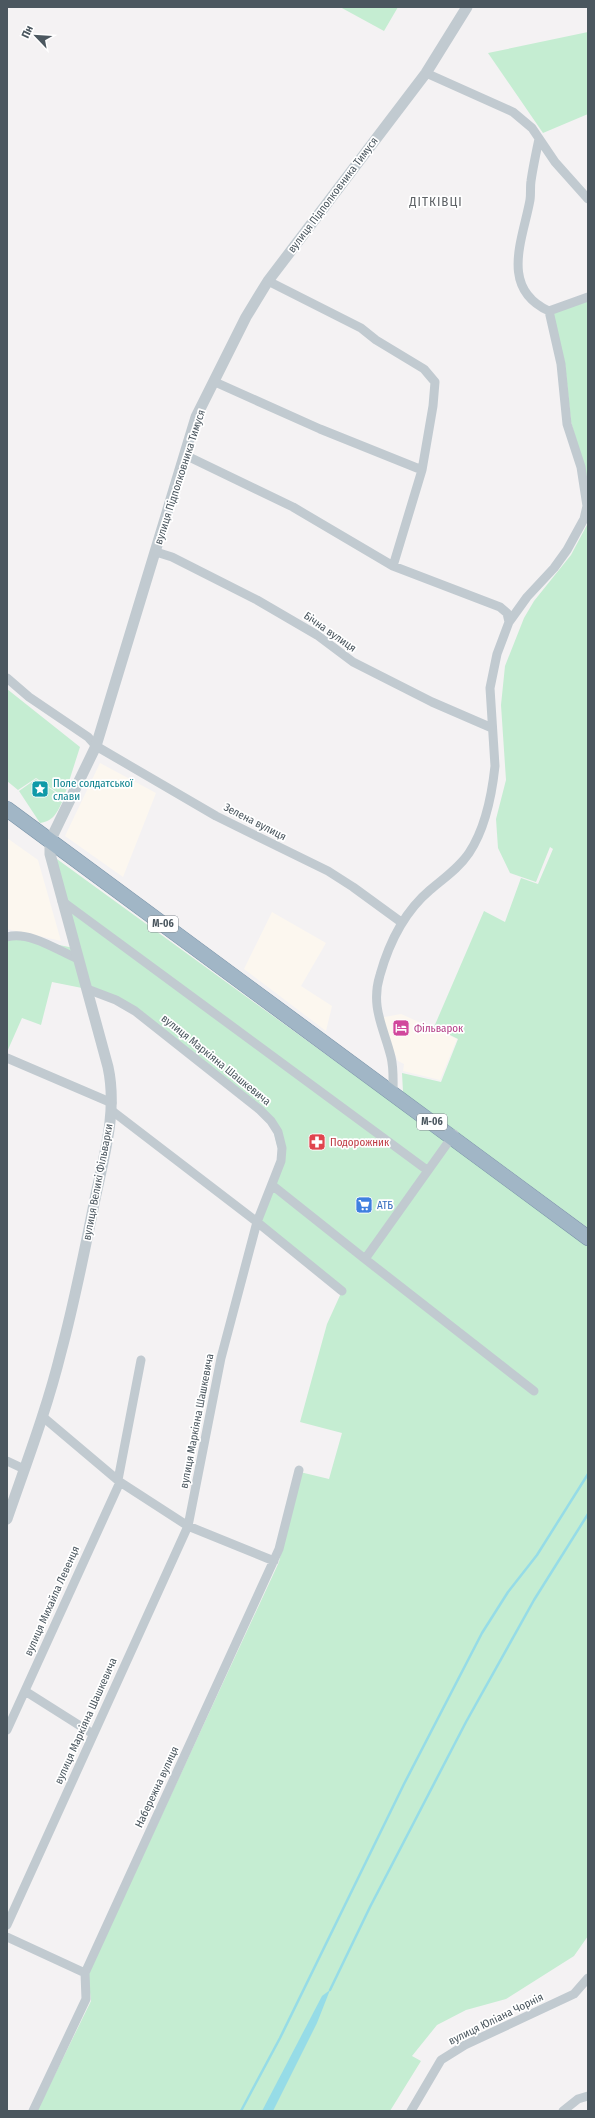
<svg xmlns="http://www.w3.org/2000/svg" width="595" height="2118" viewBox="0 0 595 2118" font-family="'Fira Sans Condensed',sans-serif">
<style>
.commercial{fill:#fcf7ef}
.green{fill:#c5edd2}
.water{fill:#96dce7}
.lines{fill:none;stroke-linecap:round;stroke-linejoin:round}
.stream{stroke:#96dce7;stroke-width:2.5}
.trunk-casing{stroke:#7993a8;stroke-width:16}
.minor{stroke:#c1cad0;stroke-width:9}
.tertiary{stroke:#c1cad0;stroke-width:11}
.trunk{stroke:#a1b6c6;stroke-width:15}
.labels{text-anchor:middle;dominant-baseline:central;stroke-width:3.5;stroke-linejoin:round;paint-order:stroke}
.shield{fill:#fff;stroke:#81898f;stroke-width:1}
.shield-label{font-size:10px;font-weight:bold;fill:#4b575f}
.street-label{font-size:11px;fill:#4b575f;stroke:#fff}
.culture-label{font-size:11px;fill:#0d838f;stroke:#fff;text-anchor:start}
.hotel-label{font-size:11px;fill:#b23c85;stroke:#fff;text-anchor:start}
.health-label{font-size:11px;fill:#be3a42;stroke:#fff;text-anchor:start}
.shop-label{font-size:11px;fill:#366cbe;stroke:#fff;text-anchor:start}
.quarter-label{font-size:13px;letter-spacing:1px;fill:#5f6367;stroke:#fff}
</style>
<rect width="100%" height="100%" fill="#f4f2f3"/>
<path class="commercial" d="M100,763l56,30 -33,84 -58,-41z
M7,838l31,22 23,81 -54,-12z
M272,912l54,31 -25,43 31,20 -6,25 -82,-62z
M401,1014l56,25 -17,41 -37,-9 1,-7 -6,-3 -19,-43z"/>
<path class="green" d="M340,7h58l-14,24z
M588,32v82l-45,19 -55,-80z
M588,301v180l-17,-59 -6,-58 -12,-51z
M588,523v705l-185,-136 -1,-19 39,9 17,-43 -24,-12 50,-116 21,11 16,-44 17,6 15,-35 -3,-2 -14,35 -26,-9 -12,-25 -2,-29 10,-39 -5,-75 4,-39 19,-48 10,-17 37,-46z
M7,689l73,58 -16,50 -28,-19 -18,12 -11,-9z
M36,779l28,19c-6,12 -9,23 -24,25l-21,-32z
M50,854l402,292 136,101v689l-14,20 -68,43 -40,11 -29,15 -25,31 9,5 -31,50h-353l54,-110 -3,-27 191,-412 21,-90 29,7 13,-46 -42,-11 27,-98 15,-33 -85,-69 24,-61 -10,-40 -136,-110 -48,-22 -35,-7 -11,43 -19,-7 -15,34v-112l17,-2 50,10z"/>
<path class="water" d="M330,1990l-13,33 -44,88h-11l60,-115z"/>
<g class="lines">
<path class="stream" d="M330,1990l40,-83 96,-185 68,-122 54,-86
M241,2111l39,-73 124,-254 78,-151 26,-41 29,-37 51,-81"/>
<g class="trunk-casing">
<path id="trunk" d="M7,809l581,429"/>
</g>
<path class="minor" d="M426,73l87,39 19,16 23,34 33,37
M539,139c-3,14 -6,28 -8,42 -1,6 0,13 -1,19 -7,39 -31,88 19,111
M268,281l93,47 15,12 48,29 11,13 -2,24 -11,64 -29,96
M215,382l105,47 102,41
M185,455l108,52 100,59 107,41 7,6 2,9
M156,552l16,5 85,43 60,35 36,27 79,40 60,26
M7,678l22,19 59,40 8,9 120,70 112,55 25,16 48,35
M62,901l365,269
M7,937c23,-6 50,13 71,22
M7,1058l105,45
M393,1094c0,-12 1,-25 -2,-37 -7,-29 -21,-50 -11,-82 9,-32 24,-63 50,-85 14,-12 29,-22 39,-37 16,-24 23,-59 26,-87l-5,-78 7,-34 12,-32 18,-25 27,-29 13,-18 17,-31 3,-13 -6,-39 -14,-43 -6,-60 -12,-53 39,-14
M111,1110l146,112 85,69
M454,1134l-89,125 169,132
M272,1185l93,74
M43,1417l77,65 68,44 86,35
M7,1461l17,8
M118,1480l23,-120
M25,1691l68,43
M7,1730l113,-248
M7,1925l181,-399 33,-168 36,-136 24,-61 1,-13 -4,-16 -7,-11 -11,-11 -125,-99 -19,-11 -29,-11
M7,1937l78,36
M33,2111l53,-112 -1,-26 194,-424 20,-79
M411,2111l30,-51 24,-15 109,-51 14,-16
M563,2111l15,-12 10,-3"/>
<path class="tertiary" d="M7,1519c19,-55 40,-110 54,-167 13,-48 23,-98 33,-148 9,-45 24,-91 14,-137l-58,-213v-13l46,-95 100,-329 50,-100 22,-36 158,-208 41,-66"/>
<use href="#trunk" class="trunk"/>
</g>
<defs>
<g id="sight-square" transform="scale(0.9)"><rect x="-9" y="-9" width="18" height="18" rx="4" fill="#0f9aa8" stroke="#fff"/><path d="M0-6L1.8-2.2L6-1.7L2.9 1.2L3.7 5.4L0 3.3L-3.7 5.4L-2.9 1.2L-6-1.7L-1.8-2.2Z" fill="#fff"/></g>
<g id="hotel-square" transform="scale(0.9)"><rect x="-9" y="-9" width="18" height="18" rx="4" fill="#d1479c" stroke="#fff"/><path d="M-6-4.5h1.5V1H6V5H4.5V3h-9V5H-6ZM-4 0a1.8 1.8 0 1 1 3.6 0ZM.5 0V-2.5h3Q6-2.5 6 0Z" fill="#fff"/></g>
<g id="pharmacy-square" transform="scale(0.9)"><rect x="-9" y="-9" width="18" height="18" rx="4" fill="#e0444e" stroke="#fff"/><path d="M-2-6h4v4h4v4h-4v4h-4v-4h-4v-4h4Z" fill="#fff"/></g>
<g id="supermarket-square" transform="scale(0.9)"><rect x="-9" y="-9" width="18" height="18" rx="4" fill="#3f7fe0" stroke="#fff"/><path d="M-6-5.5h2.5l.6 2H6L4.5 2H-2.5L-4.4-4H-6ZM-1.5 3.2a1.3 1.3 0 1 0 .1 0ZM3 3.2a1.3 1.3 0 1 0 .1 0Z" fill="#fff"/></g>
</defs>
<g fill-rule="evenodd">
<use href="#sight-square" x="40" y="789"/>
<use href="#hotel-square" x="401" y="1028"/>
<use href="#pharmacy-square" x="317" y="1142"/>
<use href="#supermarket-square" x="364" y="1205"/>
</g>
<g class="labels">
<g class="shield">
<rect x="148" y="916" width="30" height="16" rx="3"/>
<rect x="417" y="1114" width="30" height="16" rx="3"/>
</g>
<g class="shield-label">
<text x="163" y="924">М-06</text>
<text x="432" y="1122">М-06</text>
</g>
<g class="street-label">
<text transform="translate(333 195) rotate(-53)">вулиця Підполковника Тимуся</text>
<text transform="translate(180 477) rotate(-72)">вулиця Підполковника Тимуся</text>
<text transform="translate(330 632) rotate(35)">Бічна вулиця</text>
<text transform="translate(255 822) rotate(27)">Зелена вулиця</text>
<text transform="translate(216 1060) rotate(39)">вулиця Маркіяна Шашкевича</text>
<text transform="translate(98 1182) rotate(-79)">вулиця Великі Фільварки</text>
<text transform="translate(197 1421) rotate(-79)">вулиця Маркіяна Шашкевича</text>
<text transform="translate(52 1601) rotate(-66)">вулиця Михайла Левенця</text>
<text transform="translate(86 1721) rotate(-66)">вулиця Маркіяна Шашкевича</text>
<text transform="translate(157 1787) rotate(-65)">Набережна вулиця</text>
<text transform="translate(496 2019) rotate(-26)">вулиця Юліана Чорнія</text>
</g>
<g class="culture-label">
<text x="53" y="783">Поле солдатської<tspan x="53" dy="13">слави</tspan></text>
</g>
<g class="hotel-label">
<text x="414" y="1028">Фільварок</text>
</g>
<g class="health-label">
<text x="330" y="1142">Подорожник</text>
</g>
<g class="shop-label">
<text x="377" y="1205">АТБ</text>
</g>
<g class="quarter-label">
<text x="436" y="201">ДІТКІВЦІ</text>
</g>
</g>
<rect width="595" height="2118" fill="none" stroke="#4b575f" stroke-width="16"/>
<g transform="translate(36 36) rotate(295)" stroke="#ffffff" stroke-width="3" paint-order="stroke">
<path d="M0-3L7 15L0 10L-7 15Z" fill="#4b575f"/>
<text y="-6" font-size="11" font-weight="bold" text-anchor="middle" fill="#4b575f">Пн</text>
</g>
</svg>
